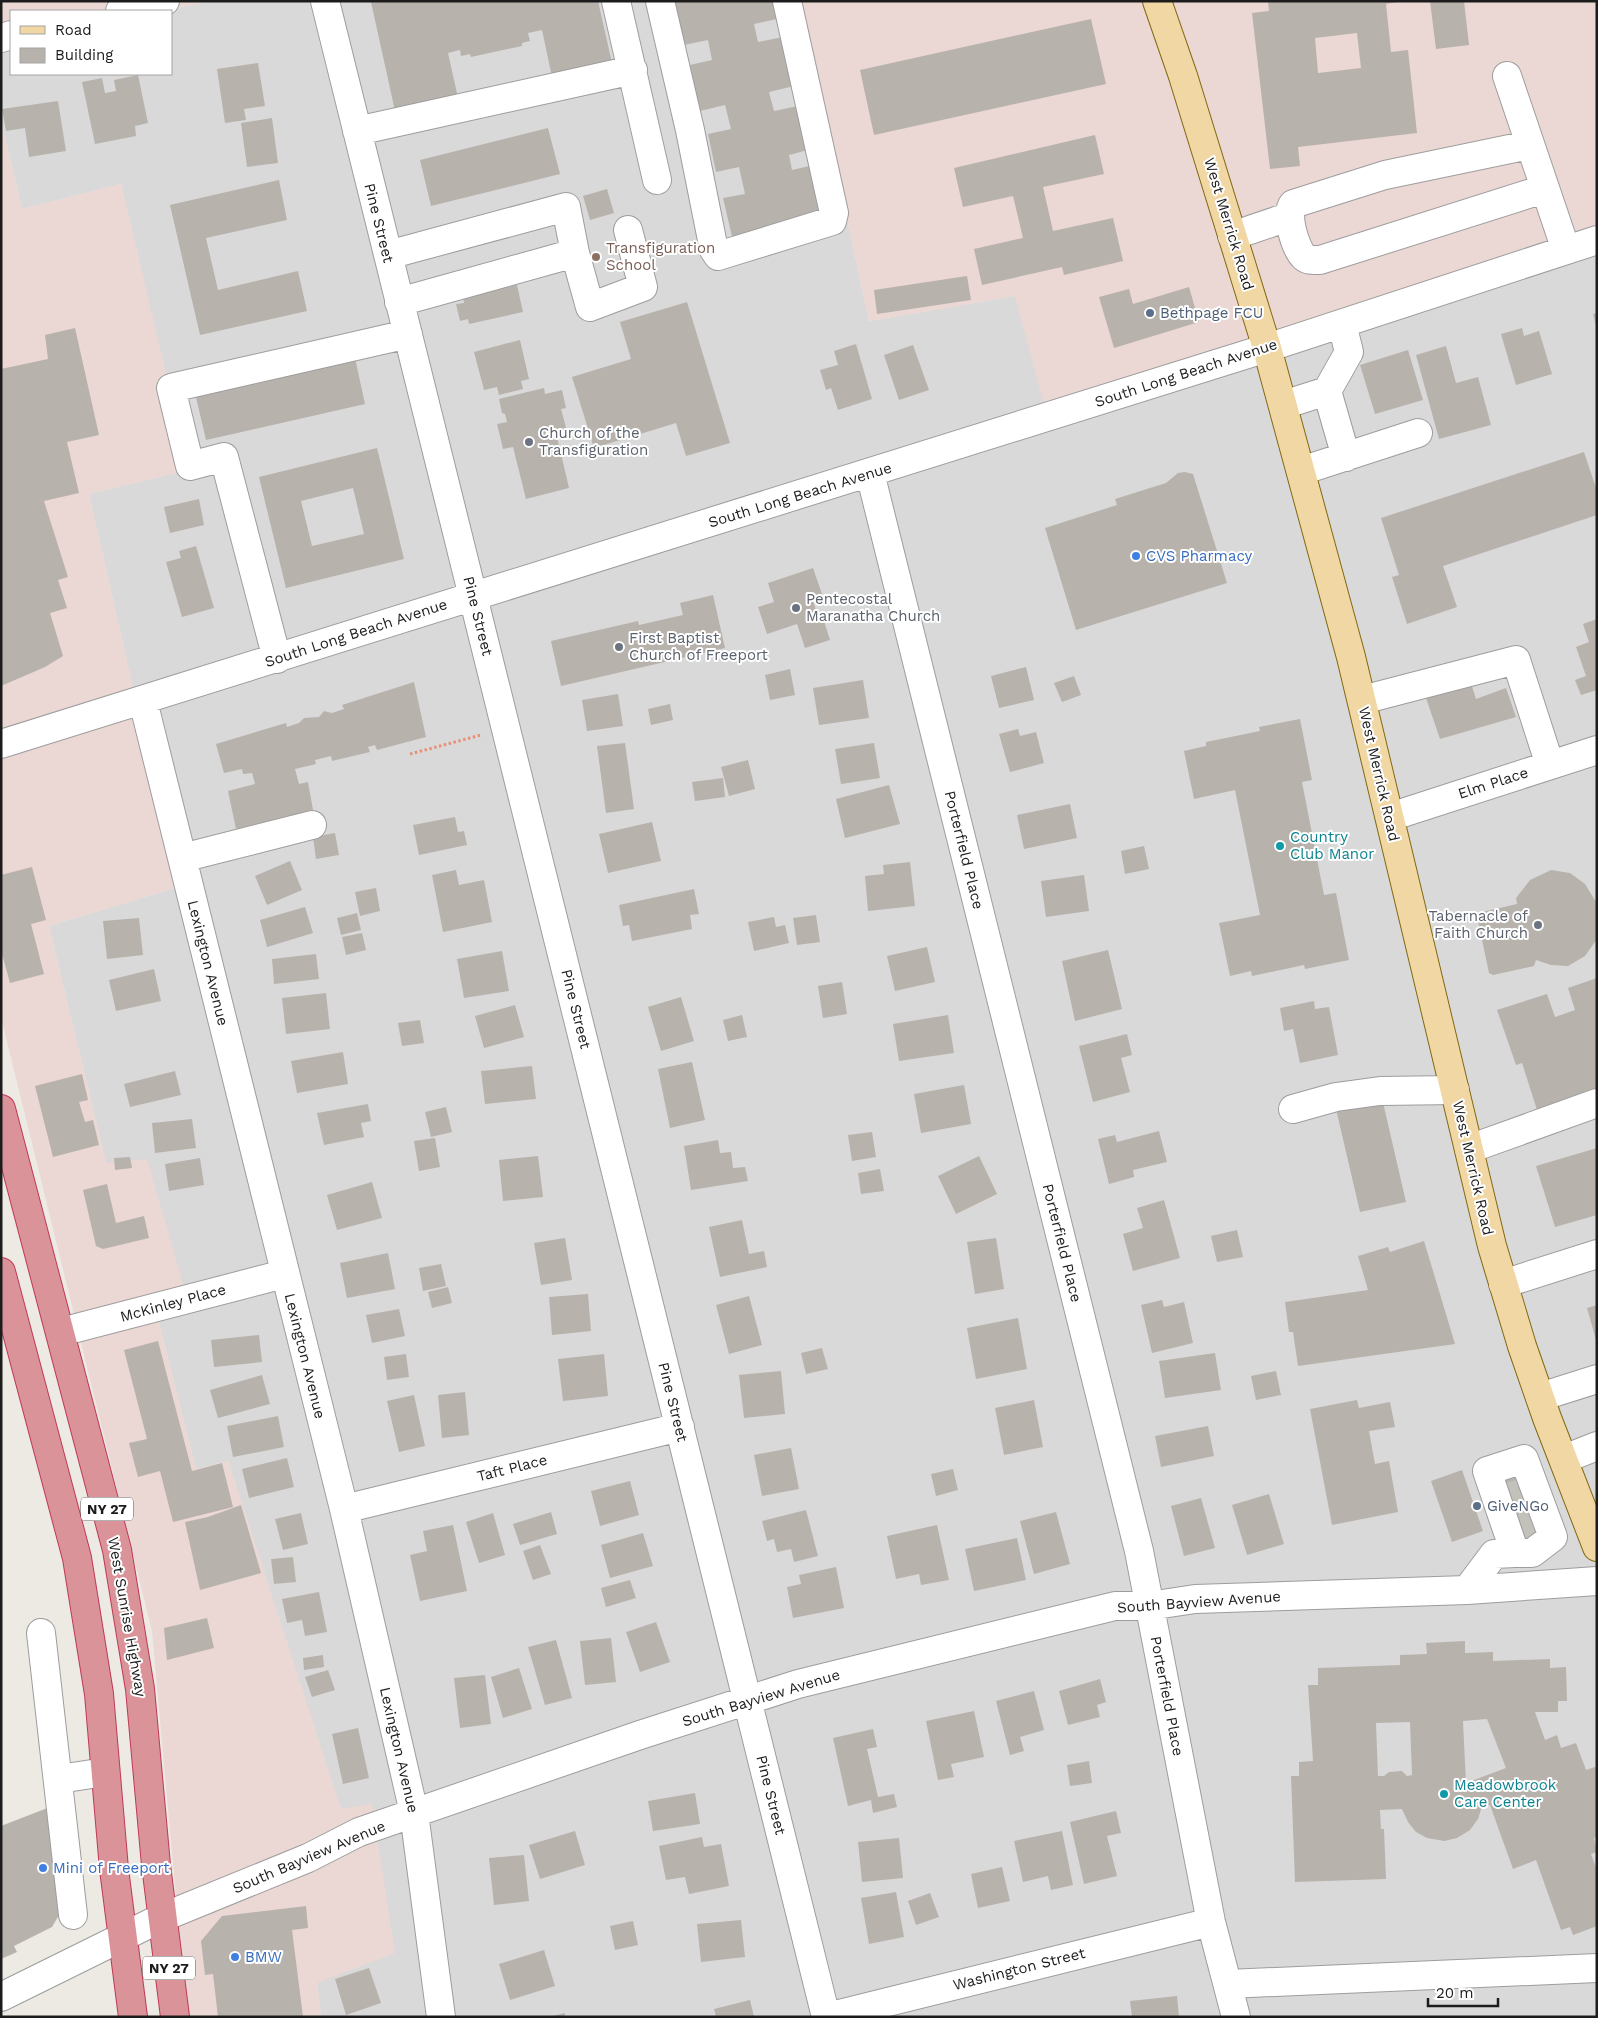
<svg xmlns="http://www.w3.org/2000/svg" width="1598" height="2018" viewBox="0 0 1598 2018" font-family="'Work Sans',sans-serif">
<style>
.residential{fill:#dad9d9}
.commercial{fill:#ebd7d3}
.building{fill:#b8b2ac;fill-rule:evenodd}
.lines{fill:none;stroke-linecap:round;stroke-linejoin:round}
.minor-tunnel{stroke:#c2c1ba;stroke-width:28;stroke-dasharray:28 14;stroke-linecap:butt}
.minor-casing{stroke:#9d9d9d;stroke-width:30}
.major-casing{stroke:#816912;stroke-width:30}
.highway-casing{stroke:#c03958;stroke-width:30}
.path{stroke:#e89077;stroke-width:3;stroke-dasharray:2.5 2.5;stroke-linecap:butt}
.minor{stroke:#fff;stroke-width:28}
.major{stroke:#f0d7a4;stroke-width:28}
.highway{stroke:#da9398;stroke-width:28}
.education-dot{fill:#8d6e63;stroke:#fff;stroke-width:2}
.service-dot{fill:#5c6f8a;stroke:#fff;stroke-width:2}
.worship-dot{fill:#6b7280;stroke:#fff;stroke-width:2}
.shop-dot{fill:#3f7fe0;stroke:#fff;stroke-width:2}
.culture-dot{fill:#0f9aa8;stroke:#fff;stroke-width:2}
.labels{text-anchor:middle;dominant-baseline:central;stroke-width:4;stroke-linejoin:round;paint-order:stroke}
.shield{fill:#fff;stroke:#606060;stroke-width:1}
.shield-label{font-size:14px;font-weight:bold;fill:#1c1c1c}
.street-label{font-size:15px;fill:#1c1c1c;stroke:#fff}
.education-label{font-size:15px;fill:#785e54;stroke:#fff;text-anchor:start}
.service-label{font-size:15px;fill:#4e5e75;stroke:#fff;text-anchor:start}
.worship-label{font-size:15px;fill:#5b616d;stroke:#fff;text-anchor:start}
.shop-label{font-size:15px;fill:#366cbe;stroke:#fff;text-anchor:start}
.culture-label{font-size:15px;fill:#0d838f;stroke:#fff;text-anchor:start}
</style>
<rect width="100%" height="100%" fill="#eceae2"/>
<path class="residential" d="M210,1h590l69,320 146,-25 582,-50v1771h-1276l-4,-34 55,-179 -31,6 -113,-349 -32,8 -44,-174 -46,-132 -57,-237 129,-39 -89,-393 99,-24 -67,-286 -99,25 -21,-89v-77l10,-2v33h160v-63h-10z"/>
<path class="commercial" d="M1,1h209l-49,10h-150v30l-10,2z
M800,1h797v245l-547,181 -35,-131 -146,25z
M1,120l21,89 99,-25 68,286 -100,24 89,393 -129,39 57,237 41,-4 37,128 -32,8 44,174 32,-8 113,348 31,-5 23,149 -78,30 4,34h-134l-35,-386 -151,-614z"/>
<path class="building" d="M598,1l14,62 -60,14 -10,-47 -14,3 2,8 -8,2v3l-51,11 -1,-3 -9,2 -1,-6 -12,3 10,45 -63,13 -24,-109z
M674,1h99l4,18 -23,5 4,18 25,-5 11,49 -25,6 5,19 24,-5 10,44 -19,5 3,15 22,-5 11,49 -91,31 -11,-47 22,-4 -6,-27 -23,5 -8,-38 23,-5 -6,-24 -25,6 -10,-46 22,-5 -4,-20 -24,5z
M1268,1h134l-16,3 5,48 17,-2 9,83 -119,14 2,19 -30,3 -18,-156 17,-2zM1357,33l4,35 -43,5 -3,-35z
M1430,1h34l5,44 -33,4z
M1091,19l15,65 -232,51 -14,-65z
M258,63l7,43 -21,3 2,11 -21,3 -8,-54z
M138,75l10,48 -13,3 1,10 -41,8 -13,-62 20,-4 3,15 11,-2 -2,-11z
M58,101l8,50 -37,6 -4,-29 -19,3 -4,-22z
M272,118l6,45 -31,4 -6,-44z
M548,128l12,46 -129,32 -11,-46z
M1095,135l9,39 -61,13 10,44 60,-13 10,43 -59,14 -2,-8 -80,18 -8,-36 49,-11 -10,-42 -50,11 -9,-39z
M279,180l8,40 -81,18 12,52 80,-19 9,40 -107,24 -30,-130z
M607,189l7,24 -24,7 -7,-24z
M967,276l4,24 -94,14 -3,-24z
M517,285l6,27 -54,12 -1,-5 -8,2 -4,-17 8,-1 -1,-6z
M1189,287l10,35 -85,26 -15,-51 30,-8 4,15z
M687,302l43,141 -44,13 -10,-33 -82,25 -22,-71 59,-18 -11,-37z
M1597,313v12h-1l-3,-11z
M75,328l24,107 -32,7 12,51 -35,8 24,76 -10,3 9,28 -17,5 13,43 -18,11 -44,19v-317l47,-10 -3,-24z
M1522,328l2,8 15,-5 13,43 -36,11 -15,-51z
M520,340l9,39 -8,2 2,8 -24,6 -2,-8 -13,3 -10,-38z
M856,344l16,55 -34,11 -7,-22 -5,2 -6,-20 18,-5 -4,-14z
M913,345l16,45 -30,10 -15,-45z
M1446,346l10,37 22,-6 13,48 -52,14 -23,-84z
M1408,350l15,50 -48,14 -15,-49z
M355,358l10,46 -159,36 -11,-47z
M544,388l1,6 17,-4 4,18 -5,1 7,26 -11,2 12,51 -43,11 -13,-52 -10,2 -6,-25 10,-2 -2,-8 -3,-1 -3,-14z
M377,448l27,111 -118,29 -27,-111zM353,488l11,46 -52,12 -11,-45z
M1584,452l13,39v24l-154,51 14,41 -50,17 -15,-47 7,-2 -18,-57z
M1185,472l8,2 34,109 -151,47 -31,-102 72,-23 -2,-6 51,-16 12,-10z
M199,499l5,26 -34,8 -6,-26z
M196,546l18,62 -32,9 -16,-55 15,-4 -2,-7z
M813,568l9,26 -10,4 8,24 4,-1 6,19 -25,8 -8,-24 -30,10 -9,-27 16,-5 -6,-19z
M713,595l12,53 -164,38 -10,-45 87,-20 1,4 44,-10 -3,-12z
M1597,619v71l-16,5 -6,-15 11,-4 -10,-29 13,-5 -6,-18z
M1026,667l8,33 -35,8 -8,-32z
M790,669l5,26 -25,5 -5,-25z
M1074,676l7,19 -19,7 -8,-19z
M863,680l6,38 -50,7 -6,-37z
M1470,680l6,19 30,-11 10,29 -76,22 -15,-44z
M414,682l12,55 -49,13 -2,-5 -7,2 2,5 -38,9 -1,-5 -16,4 1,4 -21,5 4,15 9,-2 5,28 -77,19 -8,-38 27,-7 -3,-11 -9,1 -1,-5 -18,4 -8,-29 70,-21 1,4 12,-4 5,-5 15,-1 5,-6 8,2 12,-4 -2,-4z
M618,694l5,32 -36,5 -5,-31z
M670,704l3,16 -22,5 -3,-16z
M1300,719l12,61 -10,2 22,113 12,-2 13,67 -44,9 -1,-4 -52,11 -1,-5 -21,5 -11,-53 41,-8 -25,-125 -41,9 -10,-48 22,-5v-4l54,-11 -1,-4z
M1018,729l2,7 16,-4 8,31 -34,9 -11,-38z
M625,743l9,66 -28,4 -9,-67z
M874,743l6,35 -39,6 -6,-35z
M748,760l7,29 -26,7 -8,-29z
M723,778l2,19 -30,4 -3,-19z
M889,785l11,39 -55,14 -9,-39z
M1070,804l7,34 -53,11 -7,-34z
M455,817l3,15 6,-1 3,14 -48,10 -6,-30z
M652,822l9,39 -53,12 -9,-39z
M335,833l4,22 -23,4 -3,-22z
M1144,846l5,23 -24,5 -4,-23z
M290,861l12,29 -35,15 -12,-29z
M910,862l5,44 -47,5 -3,-35 19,-2 -1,-9z
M32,867l14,53 -15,4 13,50 -34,9 -9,-33v-75z
M456,870l3,15 25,-5 8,42 -49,10 -11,-57z
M1551,870l19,3 15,11 11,18 1,37 -12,17 -17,10 -17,-1 -15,-5 -2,6 -41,9 -4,-2 -12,-57 1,-3 39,-9 -1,-6 14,-18z
M1084,875l5,36 -43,6 -5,-36z
M376,888l4,23 -20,5 -5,-24z
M694,889l5,25 -9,1 2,14 -60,12 -3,-16 -6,1 -4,-21z
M305,907l8,26 -46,14 -7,-27z
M357,913l4,17 -20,5 -4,-17z
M816,915l4,27 -23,3 -4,-27z
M774,917l2,10 9,-2 4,18 -35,8 -6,-29z
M139,918l4,37 -36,4 -4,-38z
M362,933l4,17 -20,5 -4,-18z
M927,947l8,35 -40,9 -8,-35z
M1108,950l14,59 -47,12 -13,-60z
M502,951l7,40 -45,7 -7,-39z
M316,954l3,25 -45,5 -2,-25z
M154,969l7,32 -45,10 -7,-31z
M1597,978v118l-23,2 -37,12 -15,-47 -6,2 -19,-55 50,-16 8,23 20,-7 -7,-22z
M842,982l5,32 -24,4 -5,-32z
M326,993l4,36 -44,5 -4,-36z
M681,997l13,44 -33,10 -13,-44z
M1314,1001l1,8 14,-2 9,48 -38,8 -7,-34 -9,2 -4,-23z
M515,1005l9,32 -40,11 -9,-32z
M742,1015l5,22 -19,4 -5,-21z
M948,1015l6,38 -55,8 -6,-37z
M420,1020l4,23 -22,3 -4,-23z
M1127,1034l5,21 -11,3 9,34 -37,10 -14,-56z
M343,1052l5,32 -51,9 -6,-32z
M692,1062l13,58 -35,8 -12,-59z
M532,1066l4,33 -51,5 -4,-33z
M175,1071l6,24 -51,12 -6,-23z
M82,1074l6,26 -9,2 6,20 8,-2 6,25 -46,12 -18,-71z
M964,1085l7,39 -50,9 -7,-39z
M1382,1098l24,104 -46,10 -24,-103z
M368,1104l3,17 -10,2 3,14 -40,8 -7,-32z
M446,1107l6,25 -21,5 -6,-25z
M192,1119l4,29 -41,5 -3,-30z
M1159,1131l8,31 -34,8 1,7 -25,7 -11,-45 17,-4 2,7z
M872,1132l4,25 -24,4 -4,-26z
M435,1138l5,29 -21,4 -5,-30z
M718,1140l2,13 11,-1 2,16 12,-1 3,14 -57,9 -7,-44z
M1597,1148v67l-42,12 -19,-61z
M538,1156l5,41 -40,4 -4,-41z
M979,1156l18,38 -41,20 -18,-38z
M130,1157l2,11 -17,2 -1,-12z
M200,1158l4,27 -35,6 -4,-27z
M880,1169l4,22 -23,3 -3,-21z
M372,1182l10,36 -45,12 -10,-35z
M107,1184l9,39 28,-7 5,22 -46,11 -7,-3 -13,-56z
M1164,1200l16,58 -47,13 -10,-37 20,-6 -6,-20z
M742,1220l7,34 15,-3 3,16 -47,10 -11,-50z
M1237,1230l6,27 -26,5 -6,-26z
M565,1238l7,42 -31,5 -7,-42z
M996,1238l8,51 -29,5 -8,-52z
M1424,1241l31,103 -157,22 -5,-34h-4l-4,-30 83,-12 -10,-34 30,-9 2,5z
M388,1253l7,36 -48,9 -7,-35z
M441,1264l5,22 -23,5 -4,-23z
M448,1287l4,16 -20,5 -4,-16z
M588,1294l3,37 -39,4 -3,-38z
M749,1296l13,49 -33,9 -13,-49z
M1162,1300l2,7 20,-5 9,41 -41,10 -11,-48z
M1597,1305v35h-1l-9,-32z
M399,1309l6,27 -33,7 -6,-28z
M1018,1318l9,51 -51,10 -9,-51z
M259,1335l3,27 -48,5 -3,-27z
M158,1341l34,130 30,-8 11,44 -60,15 -13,-51 -22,6 -9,-34 18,-4 -23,-89z
M822,1348l6,21 -22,5 -5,-21z
M1215,1353l6,37 -56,8 -6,-37z
M406,1354l3,23 -22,3 -3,-23z
M604,1354l4,42 -45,5 -5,-42z
M781,1371l4,43 -41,4 -5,-43z
M1276,1371l5,24 -25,5 -5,-24z
M262,1375l8,29 -52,14 -8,-28z
M465,1392l4,43 -27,3 -4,-43z
M414,1395l11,51 -26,6 -12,-51z
M1034,1400l9,47 -39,8 -9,-47z
M1357,1400l2,8 31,-6 5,25 -26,4 6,33 14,-3 9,51 -66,13 -22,-116z
M278,1416l6,31 -51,10 -6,-31z
M1208,1426l6,30 -53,11 -6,-31z
M791,1448l8,41 -37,7 -8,-41z
M287,1458l7,29 -45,11 -7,-29z
M1520,1468l24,69 -25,9 -24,-69z
M953,1469l5,21 -22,6 -5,-22z
M1462,1470l21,61 -31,11 -21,-61z
M630,1481l9,34 -39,11 -9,-35z
M1269,1494l15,50 -37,11 -15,-50z
M1201,1498l14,50 -31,8 -13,-50z
M241,1505l20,68 -61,17 -15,-68 23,-5z
M806,1510l12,46 -24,6 -3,-13 -14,3 -3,-13 -7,2 -5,-20z
M551,1512l6,22 -37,11 -7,-21z
M1056,1512l14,52 -36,10 -14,-53z
M301,1513l7,31 -25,6 -8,-31z
M493,1513l12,42 -26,8 -13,-41z
M453,1525l14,66 -47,10 -10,-46 17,-4 -4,-20z
M937,1525l12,55 -28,5 -2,-11 -23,5 -9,-43z
M643,1533l10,33 -43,12 -9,-33z
M1017,1538l9,42 -52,11 -9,-42z
M540,1545l11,29 -18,6 -10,-29z
M293,1557l3,25 -22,2 -3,-25z
M836,1567l8,41 -51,10 -6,-31 14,-3 -2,-9z
M630,1580l6,18 -30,9 -5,-19z
M319,1592l8,40 -22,4 -3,-16 -15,3 -5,-24z
M207,1618l7,30 -47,12 -3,-32z
M656,1622l14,40 -30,10 -14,-40z
M611,1638l5,44 -31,3 -5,-44z
M556,1640l16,58 -27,7 -17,-58z
M1465,1641v12l28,-1v9l57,-2v9l16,-1 1,34h-9v11h-23l10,28 12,-5 4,13 15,-5 10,27 9,-3 2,5v65l-3,1 3,14 -6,2 6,16v56l-24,9 -3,-8 -9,3 -25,-70 -23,9 -23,-64 -8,1 -4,13 -8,11 -13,8 -13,3 -17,-3 -11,-6 -8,-10 -6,-13 -22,1 1,19h3l2,50 -91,3 -4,-106h8v-14l14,-1 -5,-76h10v-17l82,-3v-10l27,-1 -1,-11zM1487,1719l19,49 -40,15 -3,-62zM1410,1722l2,53 -5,1 -5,-5 -13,1 -5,4h-6l-2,-53z
M323,1655l1,12 -20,3 -1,-12z
M519,1668l13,41 -29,9 -12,-41z
M328,1670l7,20 -23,7 -7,-20z
M485,1675l6,49 -31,4 -6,-50z
M1100,1679l6,23 -9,3 3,12 -32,8 -9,-34z
M1034,1691l10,39 -24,7 4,14 -14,4 -14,-54z
M974,1711l10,46 -33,7 3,13 -16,3 -12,-59z
M358,1728l11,50 -26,6 -11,-50z
M873,1729l4,18 -10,2 11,48 16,-3 3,13 -24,6 -2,-13 -23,6 -15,-68z
M1089,1761l3,22 -22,3 -3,-21z
M695,1793l5,31 -47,7 -5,-30z
M50,1807l9,108 -7,12 -38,19 3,6 -16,7v-133z
M1116,1811l5,22 -14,3 10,40 -33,8 -14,-62z
M575,1831l10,34 -45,14 -11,-34z
M1062,1831l11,54 -22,5 -3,-14 -25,6 -9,-41z
M702,1837l2,10 17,-3 8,42 -40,8 -4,-17 -19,3 -7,-34z
M899,1838l4,40 -41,4 -4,-40z
M524,1855l5,46 -35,4 -5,-47z
M1002,1867l8,34 -32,7 -7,-34z
M896,1892l8,45 -35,7 -8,-46z
M930,1893l9,24 -23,8 -8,-24z
M306,1906l2,22 -16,2 11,87h-85l-5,-43 -8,1 -4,-34 21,-25z
M741,1920l4,37 -44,5 -4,-38z
M633,1921l5,24 -23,5 -5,-24z
M544,1950l11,36 -45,14 -11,-36z
M369,1968l12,35 -35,12 -11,-36z
M1177,1996l2,21h-47l-2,-16z
M750,2000l4,17h-38l-2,-8z
M565,2013v4h-12v-1z"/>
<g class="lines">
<path class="minor-tunnel" d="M1502,1499l26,-8
M1512,1528l26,-9"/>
<g class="minor-casing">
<path id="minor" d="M325,1l501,2016
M616,1l41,179
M660,1l30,129 24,120 4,6 114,-35 2,-8 -47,-212
M120,11l45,-10
M1,38l10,-3
M1507,76l59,174
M357,131l276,-61
M1529,145l-144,30 -92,29c-8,10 2,44 11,53 5,4 10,3 16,3l224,-71
M1232,236l56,-19
M575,253l15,54 53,-20 -15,-57
M388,255l178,-48 9,46 -176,49
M1327,391l19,66
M1283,405l44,-14 22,-39 -7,-28
M1301,471l117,-38
M870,473l269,1078 72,371 25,95
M277,659l-53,-202 -34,9 -19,-78 237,-54
M1362,700l154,-40 34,105
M143,701l201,808 65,282 5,22 27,204
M1,744l1266,-396 330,-108
M1390,817l207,-67
M182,858l130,-33
M1293,1109l43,-12 44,-6 75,-1
M1469,1149l128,-46
M1503,1284l94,-30
M61,1332l223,-58
M1540,1397l57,-18
M1564,1459l33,-13
M344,1509l336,-82
M1467,1590l27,-36 21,-1 -28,-82 37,-12 29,78 -21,16h-17
M41,1633l32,282
M59,1779l46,-7
M1228,1984l369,-16
M1,1997l160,-79 147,-60 51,-26 281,-97 158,-51 317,-78h34l46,-7 272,-9 130,-9
M827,2017l384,-95"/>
</g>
<g class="major-casing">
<path id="major" d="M1157,1l26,75 84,272 84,309 141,589 30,100 25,72 50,129"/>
</g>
<g class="highway-casing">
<path id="highway" d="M1,1109l116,441 23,139 16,176 19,152
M1,1272l76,286 22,136 15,175 19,148"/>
</g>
<path class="path" d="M410,754l71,-19"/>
<use href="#minor" class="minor"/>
<use href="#major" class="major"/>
<use href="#highway" class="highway"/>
</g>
<circle class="education-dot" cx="596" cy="257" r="5"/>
<g class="service-dot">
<circle cx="1150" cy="313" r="5"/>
<circle cx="1477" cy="1506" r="5"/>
</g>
<g class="worship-dot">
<circle cx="529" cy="442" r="5"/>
<circle cx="796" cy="608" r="5"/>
<circle cx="619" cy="647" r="5"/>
<circle cx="1538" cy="925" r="5"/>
</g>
<g class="shop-dot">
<circle cx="1136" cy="556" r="5"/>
<circle cx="43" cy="1868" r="5"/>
<circle cx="235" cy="1957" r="5"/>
</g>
<g class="culture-dot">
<circle cx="1280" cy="846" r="5"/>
<circle cx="1444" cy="1794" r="5"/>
</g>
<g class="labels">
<g class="shield">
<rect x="81" y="1497.5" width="52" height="23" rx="4"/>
<rect x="143" y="1956.5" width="52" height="23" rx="4"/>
</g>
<g class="shield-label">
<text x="107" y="1509">NY 27</text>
<text x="169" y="1968">NY 27</text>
</g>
<g class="street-label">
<text transform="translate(379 223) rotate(76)">Pine Street</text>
<text transform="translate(1229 224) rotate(73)">West Merrick Road</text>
<text transform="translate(1186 373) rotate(-18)">South Long Beach Avenue</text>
<text transform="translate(800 495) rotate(-17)">South Long Beach Avenue</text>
<text transform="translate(478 616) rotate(76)">Pine Street</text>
<text transform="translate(356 633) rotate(-18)">South Long Beach Avenue</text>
<text transform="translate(1379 774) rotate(77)">West Merrick Road</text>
<text transform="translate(1493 783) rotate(-18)">Elm Place</text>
<text transform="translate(964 850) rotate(76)">Porterfield Place</text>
<text transform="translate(208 963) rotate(76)">Lexington Avenue</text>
<text transform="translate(576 1009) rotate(76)">Pine Street</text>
<text transform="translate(1473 1168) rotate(77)">West Merrick Road</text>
<text transform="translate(1062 1243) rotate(76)">Porterfield Place</text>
<text transform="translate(173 1303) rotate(-15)">McKinley Place</text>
<text transform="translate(305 1356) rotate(76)">Lexington Avenue</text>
<text transform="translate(673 1402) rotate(76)">Pine Street</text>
<text transform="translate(512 1468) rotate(-14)">Taft Place</text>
<text transform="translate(1199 1602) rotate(-4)">South Bayview Avenue</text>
<text transform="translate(127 1617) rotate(80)">West Sunrise Highway</text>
<text transform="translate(1167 1696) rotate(79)">Porterfield Place</text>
<text transform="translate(761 1698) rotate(-17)">South Bayview Avenue</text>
<text transform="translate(399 1750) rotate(77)">Lexington Avenue</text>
<text transform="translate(771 1795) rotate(76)">Pine Street</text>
<text transform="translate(309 1857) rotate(-23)">South Bayview Avenue</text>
<text transform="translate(1019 1969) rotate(-14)">Washington Street</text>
</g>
<g class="education-label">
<text x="606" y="248">Transfiguration<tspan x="606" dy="17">School</tspan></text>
</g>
<g class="service-label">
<text x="1160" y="313">Bethpage FCU</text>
<text x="1487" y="1506">GiveNGo</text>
</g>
<g class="worship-label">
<text x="539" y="433">Church of the<tspan x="539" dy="17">Transfiguration</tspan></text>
<text x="806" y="599">Pentecostal<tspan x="806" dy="17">Maranatha Church</tspan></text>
<text x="629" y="638">First Baptist<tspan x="629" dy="17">Church of Freeport</tspan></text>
<text x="1528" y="916" text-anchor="end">Tabernacle of<tspan x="1528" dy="17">Faith Church</tspan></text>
</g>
<g class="shop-label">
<text x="1146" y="556">CVS Pharmacy</text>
<text x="53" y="1868">Mini of Freeport</text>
<text x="245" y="1957">BMW</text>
</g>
<g class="culture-label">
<text x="1290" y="837">Country<tspan x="1290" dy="17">Club Manor</tspan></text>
<text x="1454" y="1785">Meadowbrook<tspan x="1454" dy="17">Care Center</tspan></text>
</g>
</g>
<rect width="1598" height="2018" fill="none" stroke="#1c1c1c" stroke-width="5"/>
<rect x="10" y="10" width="162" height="65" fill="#ffffff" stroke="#a4a4a4"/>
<rect x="20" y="26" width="25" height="8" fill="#f0d7a4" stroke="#a4a4a4"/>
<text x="55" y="35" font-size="15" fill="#1c1c1c">Road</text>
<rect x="20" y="48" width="25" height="15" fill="#b8b2ac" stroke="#a4a4a4"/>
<text x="55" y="60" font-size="15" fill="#1c1c1c">Building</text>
<path d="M1428 1998v8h70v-8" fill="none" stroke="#1c1c1c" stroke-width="2.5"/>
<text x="1436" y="1998" font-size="15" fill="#1c1c1c" stroke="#ffffff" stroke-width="4" paint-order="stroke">20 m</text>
</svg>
